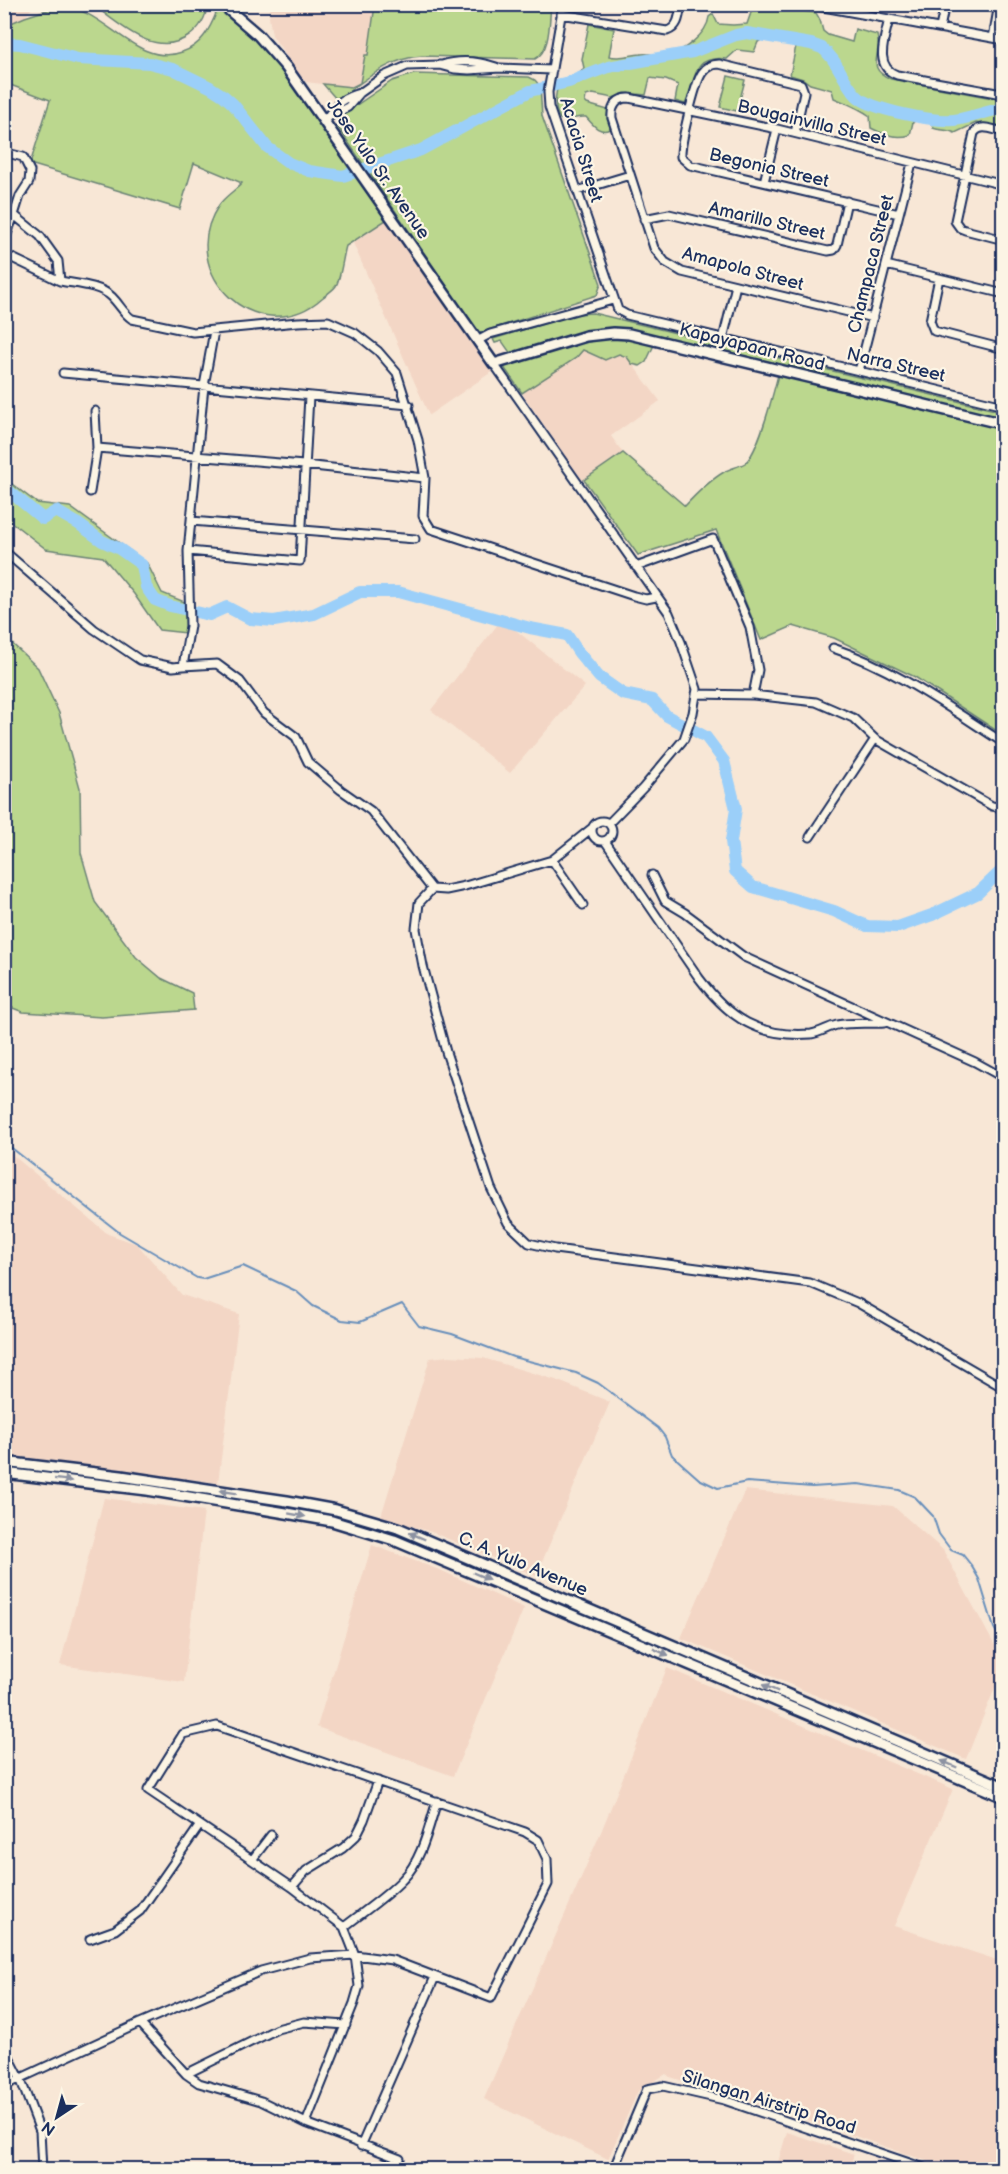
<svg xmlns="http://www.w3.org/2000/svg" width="1008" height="2174" viewBox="0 0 1008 2174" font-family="'Balsamiq Sans',sans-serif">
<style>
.built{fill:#f3d6c5}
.green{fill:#bbd78e;stroke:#6b8376;stroke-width:1.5}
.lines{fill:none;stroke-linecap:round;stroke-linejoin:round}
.stream{stroke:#688fbb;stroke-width:2}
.river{stroke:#9bcff9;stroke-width:12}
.street-casing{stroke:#1b2f5e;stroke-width:11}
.secondary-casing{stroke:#1b2f5e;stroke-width:14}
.street{stroke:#fcf5e5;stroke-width:7}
.secondary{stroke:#fcf5e5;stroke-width:9}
.oneway{fill:#8c92a2}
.labels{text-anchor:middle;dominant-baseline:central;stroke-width:4.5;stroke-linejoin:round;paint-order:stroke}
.street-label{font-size:18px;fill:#1b2f5e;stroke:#fcf5e5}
</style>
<rect width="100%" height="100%" fill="#f8e7d6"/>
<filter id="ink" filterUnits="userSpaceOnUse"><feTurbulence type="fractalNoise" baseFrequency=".0167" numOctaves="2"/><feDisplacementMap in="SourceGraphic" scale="12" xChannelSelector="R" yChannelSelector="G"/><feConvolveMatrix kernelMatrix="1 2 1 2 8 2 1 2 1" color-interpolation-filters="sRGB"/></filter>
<g filter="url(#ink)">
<path class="built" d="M4,5h30l-9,12 -20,9z
M271,5h104l-7,51h-3l-5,27 -4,3 -10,1 -40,-5 -9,-10 -25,-37 -3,-18z
M386,220l107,151 -64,44 -76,-172z
M583,350l19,9h7l10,-5 8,3 33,44 -49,35 12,17 -39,27 -3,-1 -59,-86 54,-35z
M502,619l83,67 -75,87 -79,-63z
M4,1148l104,86 29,10 45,51 57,19 -21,169 -213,-28z
M449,1356l34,2 73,22 54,22 -74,174 -102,-43 -53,-17 49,-158z
M745,1490l148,16 50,44 60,111v7l-37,91 -285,-121z
M104,1498l100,13 -20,171 -124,-17z
M372,1545l70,26 82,37 -71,168 -136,-49z
M667,1668l286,121 -59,137 109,36v207h-53l-168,-58 -112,-34 -4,-3 -28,17 -30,68 -124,-60 117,-267z
M787,2132l67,22 -5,15h-73z"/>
<path class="green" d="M208,4c-2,13 -9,25 -19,32 -35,23 -69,-12 -96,-31z
M754,4l62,9 4,7 3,11 5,4 24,7 3,-13 22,6c6,20 -13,33 14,44l112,21v28l-27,-5 -21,10c-8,-4 -14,-2 -22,-5l-1,-4 -12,-5 -7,3 -3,13c-13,4 -28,-1 -39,-7l-1,-12c-12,-9 -24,-13 -36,-18l-2,-8 -22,-6 -7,-5 -13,-4 6,-29c-11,-6 -27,-11 -38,-4l-4,10 -17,-2 -10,9c-39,-5 -30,26 -42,45l-10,-3 3,-16 -12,-5 -16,-2 -4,17 -21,-2 -12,5 -20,-4 -7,2 -1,6 2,2 21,6 -1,9 4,10c-12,5 -18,-4 -25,-12 -9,-1 -16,4 -26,2 -7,-12 -5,-24 -1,-37 8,-2 20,-6 25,-14l-2,-9 7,-35 25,5 -5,27c12,3 20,-1 32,-2 9,-1 16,2 24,1 18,-2 42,-21 44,-38l4,-3 5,10 15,1 14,-1z
M375,5v-1l176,1c-2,16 0,46 -16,54l-113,-3c-34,2 -59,26 -85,44l-14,-16 29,3 8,-4 5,-28h3z
M59,6c45,0 77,63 123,46 19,-6 28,-23 35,-41l2,-1 24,17 32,35 111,158 -40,26c-3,10 -5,31 -10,40 -3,4 -10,9 -14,12 -62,55 -149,-25 -103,-93 6,-9 17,-15 23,-22l-48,-20 -14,46 -150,-45 20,-64 -45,-17 -1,-57 21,-9z
M414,74l115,3 6,3 5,6 2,30 59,168 -4,11 -118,38 -142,-207 1,-6 4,-5 50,-34z
M728,76l17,4 -8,31 -17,-4z
M593,313l410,99v7l-372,-89c-42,-2 -80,12 -120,24l-9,-13 -7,2 -2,-4 83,-25z
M610,337l19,1 25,7 -8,17 -6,4 -8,-2 -5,-7 -8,-3 -14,6 -22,-10 -7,8 -54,35 -19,-27 90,-28z
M778,375l225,54v306l-88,-58 -81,-39 -41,-12 -32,14 -45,-110 -78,25 -54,-75 39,-27 62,53c12,-13 24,-25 39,-34 6,-4 15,-5 21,-9 14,-11 28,-69 33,-88z
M4,478l33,25 33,4 77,56 15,30 25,10 -1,30 -27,-3 -25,-36 -31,-37 -57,-8 -40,-31 -2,-2z
M4,636l34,32 21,45 21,75 1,65 14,49 41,55 25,21 31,15 2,17 -92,7 -79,-5 -18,-7z"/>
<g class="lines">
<path class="stream" d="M4,1142l116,91 77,45 6,1 40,-13 53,25 17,15 29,14 18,2 42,-18 17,22 33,8 61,23 63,16 22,10 60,45 7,9 7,18 27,24 19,9 29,-6 65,5 46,-3 41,6 16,7 18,19 6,18 12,16 12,5 8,10 8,14 15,49 10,17"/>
<path class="river" d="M4,43l16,1 58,15 71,4 24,6 37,18 14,9 9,8 34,43 22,16 20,8 34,5 78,-26 109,-59 39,-9 39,-15 85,-15 43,-17 11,-2 64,11 11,4c16,12 21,34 35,48 14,14 78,26 97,24 17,-2 33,-9 50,-12
M4,487l39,32 13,-8 21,12 25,18 16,7 24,17 4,22 9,13 15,6 39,9 18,-8 23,12 24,2 40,-7 46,-22h38l132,36 37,7 12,18 20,24 24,17 29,6 15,16 39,21 18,24 12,48 -5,32 4,30 18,16 81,24 33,15 31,1 34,-12 46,-22 26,-25"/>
<g class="street-casing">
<path id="street" d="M563,4l-15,88 1,15 69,203 9,5 377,91
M807,4l197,36
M561,14l106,17c12,-4 12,-15 14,-27
M889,19c-4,19 -16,48 8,56l105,19
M940,28l5,-24
M993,38l6,-34
M442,65c19,-6 36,-4 54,2
M328,116c8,-13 17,-19 32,-23
M324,119l24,-12 12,-14 24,-17 23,-10 33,-1 15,4 14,1 31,-2 52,2
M1004,132c-11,-2 -23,-9 -30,1l-19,88 5,7 5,2 39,10
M795,133l9,-41 -3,-8 -82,-20c-7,0 -13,3 -17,9 -7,10 -22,72 -21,84l9,8 209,49
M4,157l7,-3 12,3 7,14 -1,11 -9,14 -6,19
M764,182l13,-53
M577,191l53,-16
M644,219l25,-5 159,37 6,-1 3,-5 10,-44
M4,242l10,-27 26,21 18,25 2,20c16,3 40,4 52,16 8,8 11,16 20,22l61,13 105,-10 30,-1 27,12 23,18 19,22 21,67 7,38 -2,38 8,13 203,67 12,3 10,-2
M4,254l56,27
M886,265l118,29
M939,278l-9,43 4,10 70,18
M873,318l-191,-46 -17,-10 -11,-14 -42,-130c-1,-12 5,-20 17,-20l148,31 227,56
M723,339l13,-54
M477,341l13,-7 123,-34
M494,364l175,249 12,29 16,47 -4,24 -9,26 -41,49 -34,35
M859,371l53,-208
M63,373l346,32
M97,448l207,17 121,13
M90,492l7,-44 -2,-37
M191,521l224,18
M4,551l90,78 46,31 33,7 10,-1 7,-40 -2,-75 16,-165 10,-55
M188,551l112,10 9,-165
M636,567l77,-28 37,88 8,43 -5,25
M833,648c63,21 116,60 171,95
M183,666l34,-2 23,17 24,32 32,24 12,25 33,28 30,21 61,78
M696,694l57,1 63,7 37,16 22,21 117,67 12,2
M592 831a10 10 0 1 1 20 0a10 10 0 1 1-20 0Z
M592,828l-40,32 -87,26 -19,4 -14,-1 -13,14 -3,26 7,37 23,86 45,136 17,35 21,20 26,6 255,34 48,20 146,85
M810,837l65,-98
M605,841l94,137c30,40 60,60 112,56 9,-1 17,-7 26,-9 15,-3 32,-1 47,-2
M552,860l31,45
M652,875l13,26 20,12 59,44 231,105 29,16
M252,1860l19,-25
M292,1887l14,-16 37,-23 13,-12 8,-16 14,-39
M344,1927c19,-15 42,-30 59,-48 19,-19 26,-53 34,-78
M90,1939l25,-9 25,-19 60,-86
M140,2023l46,51 13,9 62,18 45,22 94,36
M4,2047l16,31 20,53 2,39
M186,2074l91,-45 27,-7 42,3
M4,2086l136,-63 121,-52 49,-13 45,-3 37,5 99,38 57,-114 -1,-25 -9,-19 -13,-8 -308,-106 -34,8 -35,56 144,97 52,40 11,28 4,31 -5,17 -48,120
M361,2146l74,-169
M613,2170l34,-81 16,-3 61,14 206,70"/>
</g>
<g class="secondary-casing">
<path id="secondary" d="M222,4l36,31 28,32 208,297 92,-28 27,-3 16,1 375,90
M4,1462l117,14 166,25 49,9 62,18 606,259
M4,1473l143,17 139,23 46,8 62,19 610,257"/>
</g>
<use href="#street" class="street"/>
<use href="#secondary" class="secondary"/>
</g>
<defs><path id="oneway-solid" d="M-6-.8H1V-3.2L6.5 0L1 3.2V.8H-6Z" transform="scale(1.5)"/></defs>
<g class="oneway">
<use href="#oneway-solid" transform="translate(63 1480) rotate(7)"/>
<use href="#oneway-solid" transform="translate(228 1492) rotate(-171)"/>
<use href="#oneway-solid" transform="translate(297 1515) rotate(10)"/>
<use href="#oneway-solid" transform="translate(417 1536) rotate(-157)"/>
<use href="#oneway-solid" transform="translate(481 1576) rotate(23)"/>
<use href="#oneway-solid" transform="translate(661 1652) rotate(23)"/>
<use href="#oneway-solid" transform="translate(770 1688) rotate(-157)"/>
<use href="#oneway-solid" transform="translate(949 1764) rotate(-157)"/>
</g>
</g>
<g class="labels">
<g class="street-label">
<text transform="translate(812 123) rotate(13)">Bougainvilla Street</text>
<text transform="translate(581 150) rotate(73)">Acacia Street</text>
<text transform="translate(769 168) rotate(13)">Begonia Street</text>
<text transform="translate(378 169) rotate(55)">Jose Yulo Sr. Avenue</text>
<text transform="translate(767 221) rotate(13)">Amarillo Street</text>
<text transform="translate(871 264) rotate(-76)">Champaca Street</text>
<text transform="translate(743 269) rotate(15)">Amapola Street</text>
<text transform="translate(752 347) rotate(14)">Kapayapaan Road</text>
<text transform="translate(896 365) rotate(13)">Narra Street</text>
<text transform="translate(523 1564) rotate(23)">C. A. Yulo Avenue</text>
<text transform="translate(769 2102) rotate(17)">Silangan Airstrip Road</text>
</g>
</g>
<rect width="1008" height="2174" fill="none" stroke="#fcf5e5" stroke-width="24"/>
<rect x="12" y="12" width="984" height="2150" fill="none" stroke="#1b2f5e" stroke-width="2" filter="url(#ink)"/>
<g transform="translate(57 2117) rotate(216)" stroke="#fcf5e5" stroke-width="4.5" paint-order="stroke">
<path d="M0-4.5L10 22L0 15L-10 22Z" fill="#1b2f5e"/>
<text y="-9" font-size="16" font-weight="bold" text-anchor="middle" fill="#1b2f5e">N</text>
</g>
</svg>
